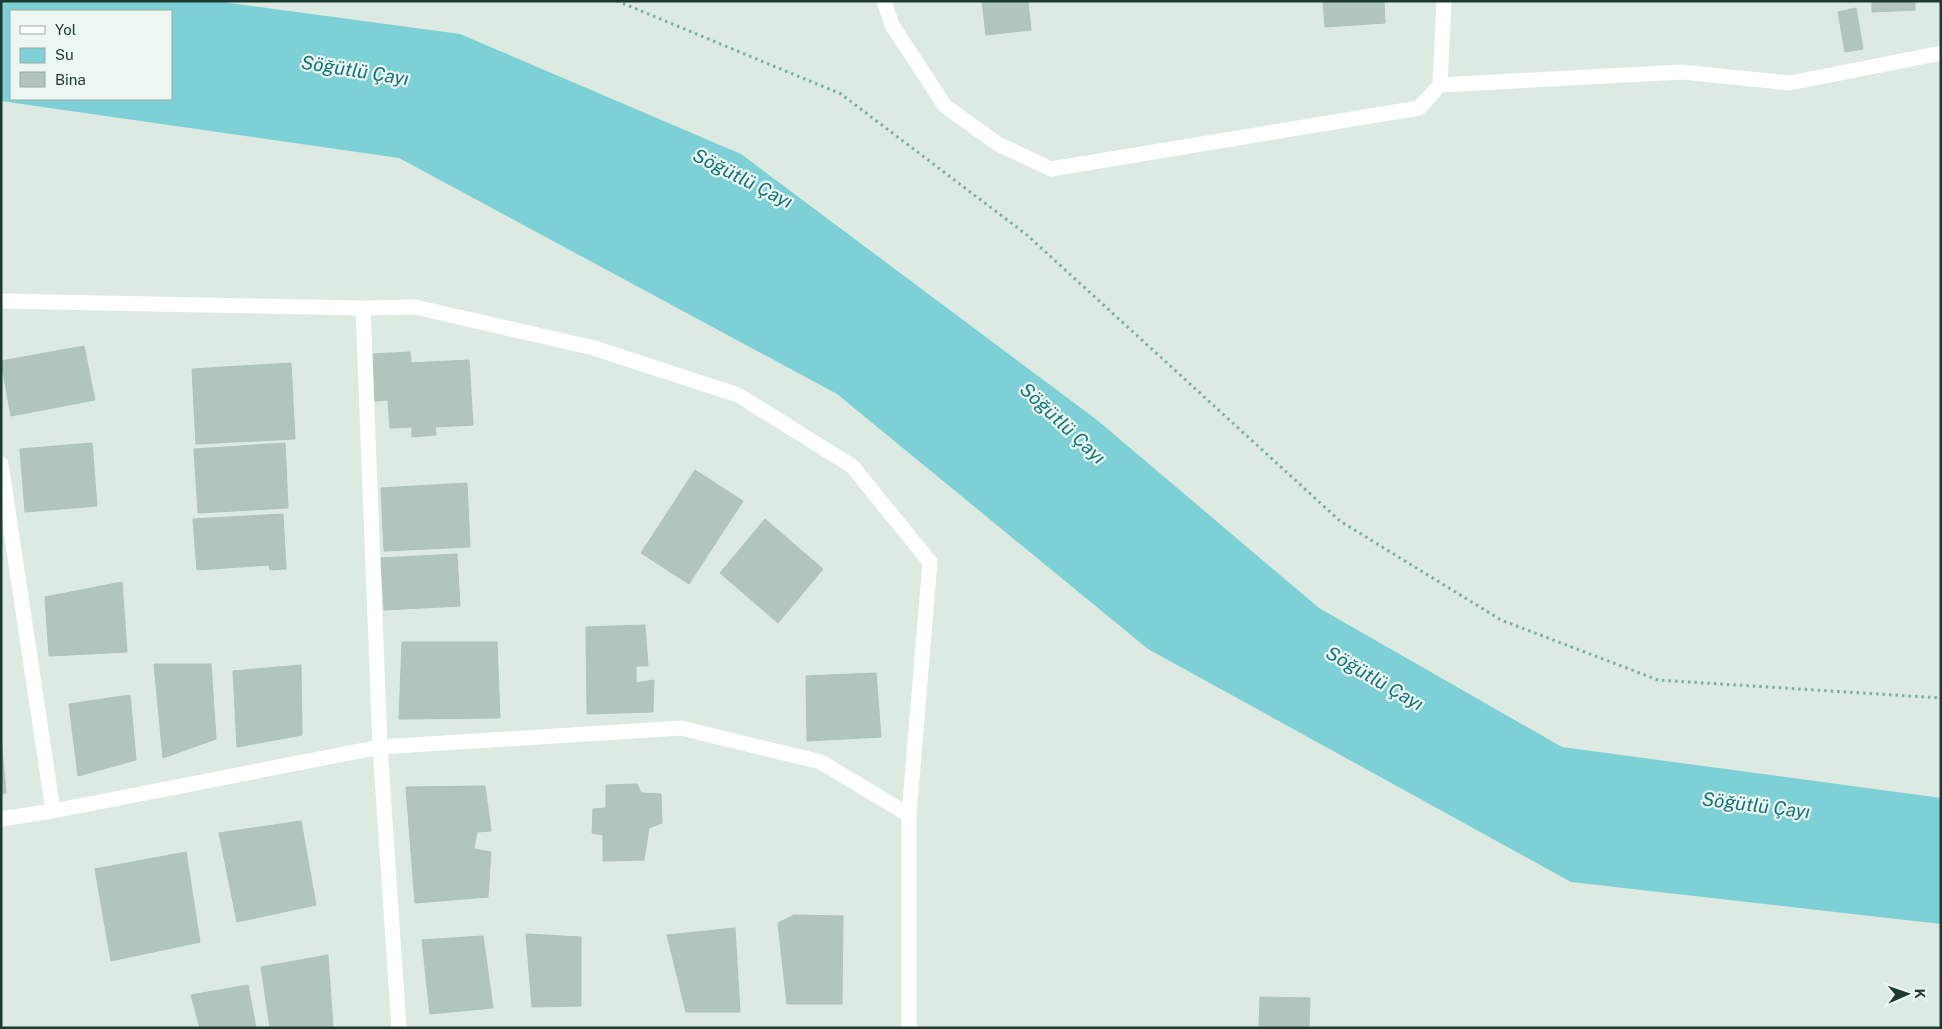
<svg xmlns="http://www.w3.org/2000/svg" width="1942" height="1029" font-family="'Public Sans',sans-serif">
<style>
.water{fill:#7dd0d6;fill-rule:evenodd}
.building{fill:#b1c5bb;stroke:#aec4b9}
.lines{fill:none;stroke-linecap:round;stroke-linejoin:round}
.path{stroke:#79b19b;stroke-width:3;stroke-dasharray:2.5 4;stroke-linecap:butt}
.street{stroke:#fff;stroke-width:15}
.labels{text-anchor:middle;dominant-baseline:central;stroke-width:4.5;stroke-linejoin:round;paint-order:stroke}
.water-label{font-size:19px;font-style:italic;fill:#12727b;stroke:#ecf7f1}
</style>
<rect width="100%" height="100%" fill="#dceae2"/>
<path class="water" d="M1,1H215L460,34L741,154L1097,420L1319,608L1562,747L1941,798V924L1571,882L1148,649L837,394L399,158L1,101ZM11,11H171V99H11Z"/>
<path class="building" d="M982,1H1028L1031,30L986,35Z
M1323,1H1384L1385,23L1325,27Z
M1872,1H1915V10L1872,12Z
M1856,8L1863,49L1845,52L1838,12Z
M84,346L95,400L11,416L1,361Z
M410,352L411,363L469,360L473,425L435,427L436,435L412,437V427L390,428L388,400L375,401L373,354Z
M291,363L295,439L196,444L192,369Z
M92,443L97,506L25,512L20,449Z
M285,443L288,508L198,513L194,449Z
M695,470L743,501L689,584L641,553Z
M467,483L470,547L384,551L381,488Z
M283,514L286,569L270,570L269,565L197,570L193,519Z
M765,519L823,569L778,623L720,573Z
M457,554L460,606L384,610L381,558Z
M122,582L127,652L49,656L45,597Z
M645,625L648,666H636V683L654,680L653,712L587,714L586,627Z
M402,642H497L500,718L399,719Z
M154,664H211L216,739L163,758Z
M301,665L302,735L237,747L233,671Z
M876,673L881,737L807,741L806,676Z
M130,695L136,760L78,776L69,704Z
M1,737L6,793L1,794Z
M637,784L641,793L661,794L662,823L649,828L644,860L603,861V835L592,833L593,809L606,808V785Z
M485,786L491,831L477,832L474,849L491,852L488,897L415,903L406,787Z
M301,821L316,905L237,922L219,833Z
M186,852L200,942L111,961L95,869Z
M794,915L843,916L842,1004H787L778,923Z
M735,928L740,1012H686L667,935Z
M526,934L581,937V1006L532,1007Z
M483,936L493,1008L430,1014L422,940Z
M328,955L333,1028H270L261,967Z
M248,985L256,1028H200L191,995Z
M1260,997L1310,998L1309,1028H1259Z"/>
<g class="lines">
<path class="path" d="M617,1L841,94L1027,235L1340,521L1501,620L1658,680L1941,698"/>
<path class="street" d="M884,1L892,25L945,106L998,144L1051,169L1419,108L1440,85L1444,1
M1440,85L1682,72L1790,83L1941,53
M1,301L363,308L415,307L594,348L738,395L852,466L930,562L909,815V1028
M363,308L380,747L399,1028
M1,464L53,811
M1,819L53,811L380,747L681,728L821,762L909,815"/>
</g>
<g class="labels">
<g class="water-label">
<text transform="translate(355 70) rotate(9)">Söğütlü Çayı</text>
<text transform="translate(743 178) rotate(27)">Söğütlü Çayı</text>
<text transform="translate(1063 423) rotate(43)">Söğütlü Çayı</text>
<text transform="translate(1375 678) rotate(30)">Söğütlü Çayı</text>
<text transform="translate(1756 805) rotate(7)">Söğütlü Çayı</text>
</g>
</g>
<rect width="1942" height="1029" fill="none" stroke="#1d3a30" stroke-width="5"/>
<rect x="10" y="10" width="162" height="90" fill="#ecf7f1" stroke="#99aba4"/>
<rect x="20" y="26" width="25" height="8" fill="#ffffff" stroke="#99aba4"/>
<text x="55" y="35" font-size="15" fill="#1d3a30">Yol</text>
<rect x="20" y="48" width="25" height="15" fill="#7dd0d6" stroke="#99aba4"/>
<text x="55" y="60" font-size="15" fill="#1d3a30">Su</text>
<rect x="20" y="72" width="25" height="15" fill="#b1c5bb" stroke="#99aba4"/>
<text x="55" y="85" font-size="15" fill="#1d3a30">Bina</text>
<g transform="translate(1907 994) rotate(88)" stroke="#ecf7f1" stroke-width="4" paint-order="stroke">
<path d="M0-4L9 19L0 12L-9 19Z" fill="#1d3a30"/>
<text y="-8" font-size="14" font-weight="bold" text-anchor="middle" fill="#1d3a30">K</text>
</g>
</svg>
